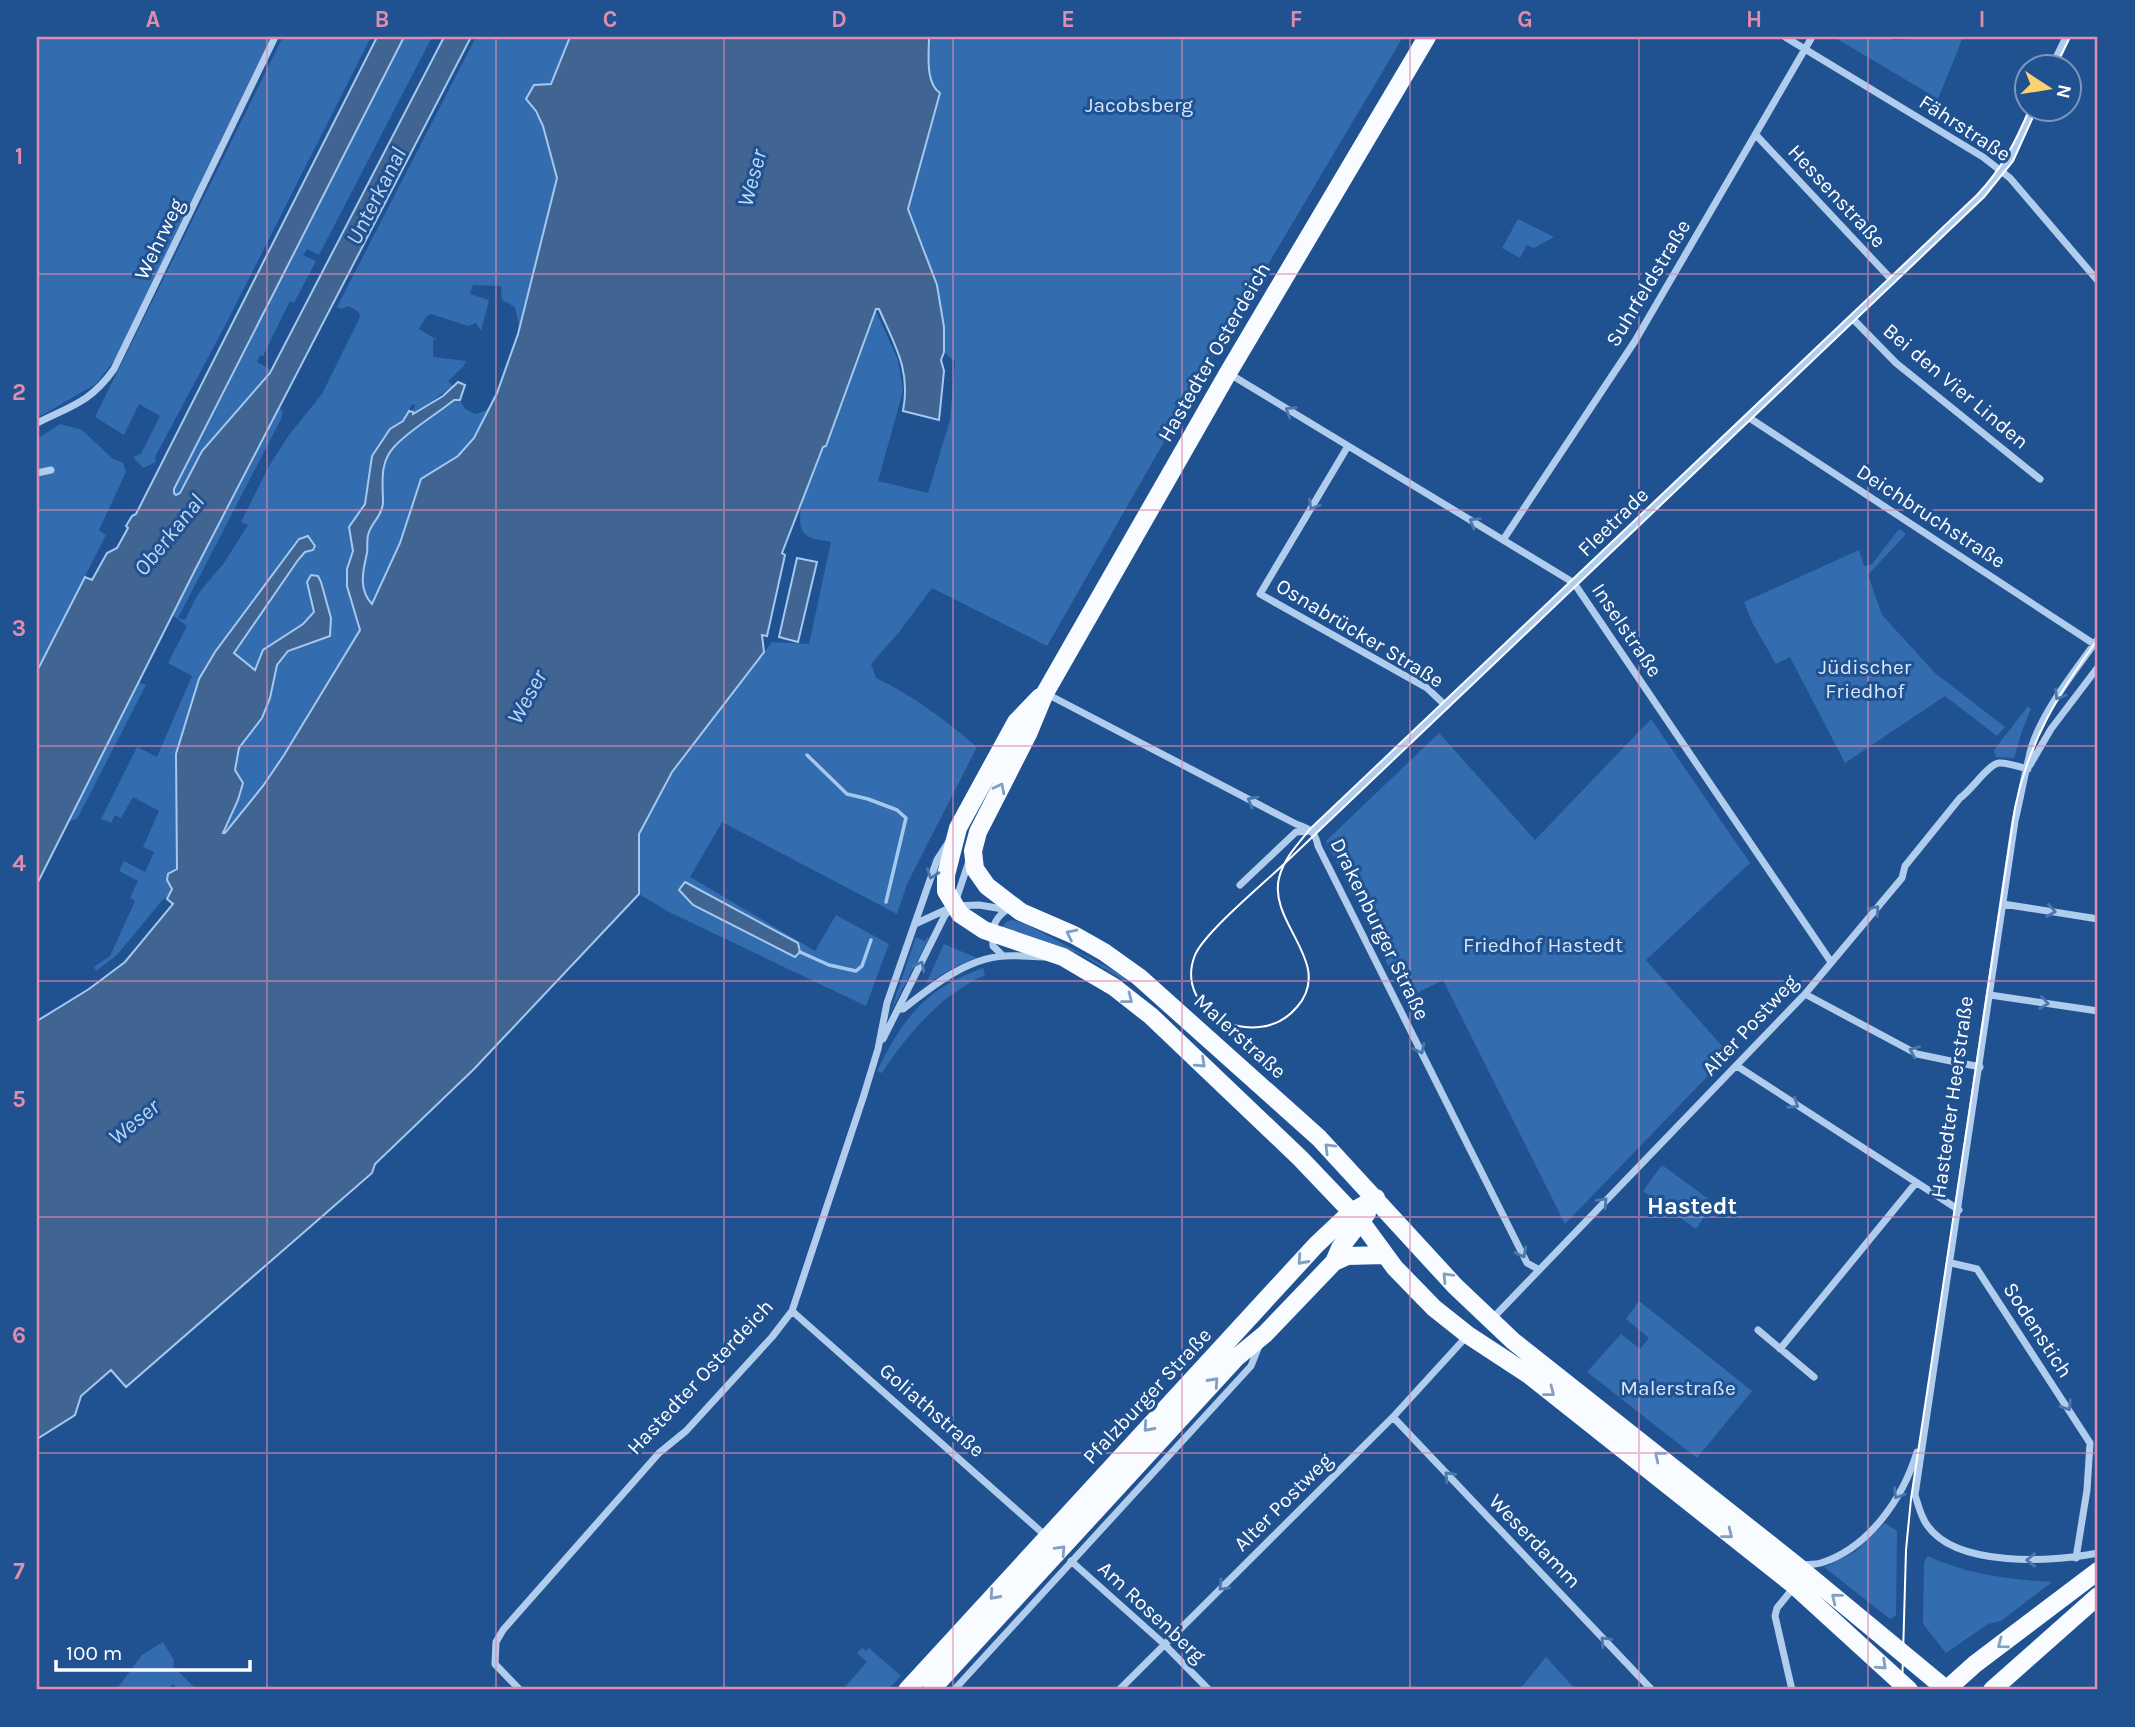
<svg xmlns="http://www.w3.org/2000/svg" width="2135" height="1727" font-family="Karla,sans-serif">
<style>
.green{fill:#336caf}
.water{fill:#416593;stroke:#a5c8ef;stroke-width:2}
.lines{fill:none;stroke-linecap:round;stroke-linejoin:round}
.stream{stroke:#a5c8ef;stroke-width:3.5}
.street{stroke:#b1cded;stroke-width:7}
.primary{stroke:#f8fbff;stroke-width:18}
.tram{stroke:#fff;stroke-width:2}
.oneway{stroke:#4c77ad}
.oneway2{stroke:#819ec3}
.grid{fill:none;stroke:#e08cad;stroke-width:2;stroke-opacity:0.55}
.labels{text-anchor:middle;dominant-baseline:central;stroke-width:6;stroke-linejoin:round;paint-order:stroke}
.park-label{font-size:21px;fill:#d7e7fa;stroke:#205292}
.street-label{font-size:21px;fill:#fff;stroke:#205292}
.water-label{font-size:23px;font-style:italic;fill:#bdd7f4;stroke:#205292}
.quarter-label{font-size:24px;font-weight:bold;fill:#fff;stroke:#205292}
.neatline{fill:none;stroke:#e08cad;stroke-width:2.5}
.grid-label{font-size:23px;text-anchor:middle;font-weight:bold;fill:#e08cad}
</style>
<rect width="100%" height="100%" fill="#205292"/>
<path class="green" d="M37,37H271L117,357L96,384L37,418Z
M283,37H371L227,322L155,457L156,462L143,468L133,457L141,454L160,416L139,404L124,435L95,417Z
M404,37H432L319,255L307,249L303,255L316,261L294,303L290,301L263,356L260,355L257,362L271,370L202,451L177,495L174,493V489Z
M476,37H570L551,84L527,99L543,126L557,178L519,326L515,307L502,300L501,286L473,285L470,294L489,300L481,331L476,323L468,326L431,314L426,317L419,329L437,340H433V357L466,361L463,367L448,381L453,386L412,415L415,405L412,404L403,421L390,429L372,456L365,504L349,527L353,551L347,569V586L360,629L355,639L284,755L263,786L225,833H222L238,800L243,783L235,770L199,680L176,754L177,869C172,880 172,889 167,899L164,898L117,955L96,971L94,967L110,956L135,901L130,898L138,881L119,871L124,861L145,872L154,852L143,847L159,811L133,797L121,818L115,815L111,823L101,819L137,747L157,757L192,676L168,663L187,626L172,615L279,408L283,411L281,419L178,618L185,620L198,594L224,563L248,525L241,522L269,466L289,435L322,394L360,317L359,312L349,306L341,309L337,307Z
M929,37H1403L1203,374L1047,646L932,588L900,631L871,664L876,678C914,696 945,720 977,747L907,884L897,914L722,822L690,877L815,951L836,915L889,944L866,1006L669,912L639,894V834L672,772L772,642L809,644L831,542C823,540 812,540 805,534C789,519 816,465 823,447L826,446L875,309L898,360L903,391L878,481L928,493L950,420L955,362L944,352V327L926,252L908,209L937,105L929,71Z
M1834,37H1888L1893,40L1963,37L1938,99Z
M1518,219L1554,237L1534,248L1527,245L1520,258L1502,248Z
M454,400H460L465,409L475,414L485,411L492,404C473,443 461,460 421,479L400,543L377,597L372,604C359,588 363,572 367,553C368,546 366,539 369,532C373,521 383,515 383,503C383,484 379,463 394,447C409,431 437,414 454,400Z
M60,424L82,430L112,458L123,463L126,472L99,530L106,535L37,671V439Z
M1899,529L1906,534L1868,575L1882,615L1935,673L2005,727L1997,736L1945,696L1845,763L1790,657L1776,664L1753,624L1744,602L1859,550L1864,566L1872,564Z
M138,682L146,685L77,819L68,821Z
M2028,706L2031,709L2022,731L2014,758L1996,757L1994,750Z
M1651,719L1750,863L1646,960L1729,1054L1565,1224L1443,980L1405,999L1326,841L1439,733L1535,840Z
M1011,920L1024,923L1128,978L1124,981L1082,955L1001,928L1006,922Z
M916,937L925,941L927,937L929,938L890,1013Z
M944,944L977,958L959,965L926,984Z
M983,968L985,975C943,993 906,1035 882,1073L877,1071C903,1018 926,988 983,968Z
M1662,1165L1714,1203L1696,1229L1643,1191Z
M1639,1301L1752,1391L1697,1458L1587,1372L1621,1334L1640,1349L1649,1338L1626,1319Z
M1885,1523L1897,1531L1896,1615L1890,1619L1824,1567L1855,1552Z
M1928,1556C1968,1575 2008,1579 2052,1582L2001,1621L1988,1624L1946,1653L1923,1624L1924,1562Z
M163,1642L174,1660L173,1666L197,1690H179L173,1684L167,1690H116L142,1655Z
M862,1648L866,1651L869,1648L901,1676L887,1690H842L867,1662L857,1653Z
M1546,1657L1576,1690H1519Z"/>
<path class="water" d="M377,37H404L174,489V493L176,495L180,493L202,451L270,373L444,37H471L195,570L37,884V671L85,577L92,580L107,553L117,548L128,528L126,526L132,516L136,514Z
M570,37H929C929,54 925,83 940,93L908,209L937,285L944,327V352L941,360L944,371L939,420L903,411C911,370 895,346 879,309H876L826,446L823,447L782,553L785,555L767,636L762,635L764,652L672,772L639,834V894L474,1069L375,1164L372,1173L126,1387L111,1370L81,1396L75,1415L37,1439V1021L89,989L125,962L173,904L167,899L172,889L167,880L168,874L177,869L176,754L199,679L215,652L299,539L308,536L315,546L313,550L305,552L298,560L234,653L255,670L263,650L303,624L314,612L307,582L311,575L318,576L321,582L331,618L330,636L288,651L277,665L270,698L262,718L239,748L235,770L243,783L238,800L223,833H225L263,786L284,755L360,630L347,586V569L353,551L349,527L365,504L372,456L390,429L403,421L409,411L413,412V414L443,396L458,382L465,385L460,400H454C437,414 408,431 394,447C379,463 383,484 383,503C382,516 373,521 369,532C366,539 368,546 367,553C363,571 358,589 372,604L400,543L421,479L458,456L474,438L497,393L518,334L557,178L543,126L536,111L526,99L534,85L551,84Z
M797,558L817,562L798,642L779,637Z
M685,882L798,943L800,952L795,957L693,905L679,890Z"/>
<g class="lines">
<path class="stream" d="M807,755L847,794L868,799L897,810L906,818L886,902
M800,952L829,965L856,971L862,966L871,940"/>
<path class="street" d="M1785,37L1983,157L2010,178L2098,281
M2052,66L2066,37
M1756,135L1892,280
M1852,318L1896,363L2040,479
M1228,373L1574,583L1831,962
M1748,417L2094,644
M37,423C71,406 91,402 114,369L275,37
M1348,446L1260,594L1427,688L1446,706
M37,473L51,470
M1503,540L1635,341L1812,37
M2098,639C2076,669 2036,719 2029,757C2024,778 2020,800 2015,821L1915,1495C1918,1504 1921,1517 1927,1525C1956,1568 2054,1562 2098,1553
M1045,693L1296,824C1310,829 1315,831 1318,846L1527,1263L1538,1269
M2030,765L2051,729L2098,667
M1240,885L1296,832L1313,831L1982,195L2011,157L2034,108
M2003,904L2098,919
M915,924L954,906L979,905L1015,911
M1003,956L993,946C992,931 992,921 1005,911
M1805,994L1917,1054L1980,1067
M1990,995L2098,1011
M898,1009H903C932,986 967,958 1005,956C1018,955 1031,957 1044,957
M883,1039L945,915L954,906L970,858
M1737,1066L1959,1210
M1951,1263L1977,1269L2090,1443L2087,1490L2076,1558
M792,1311L1047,1537
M1491,1320L1805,994L1902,878L1905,866L1960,798C1971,791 1988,764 1999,763C2007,762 2019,767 2028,769
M1758,1330L1814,1377
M1780,1349L1915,1184
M1393,1417L1652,1690
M1071,1561L1164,1644L1209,1690
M1800,1565C1806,1564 1815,1565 1821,1563C1869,1548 1903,1498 1917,1452
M520,1690L495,1664L496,1642L503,1630L659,1453L686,1431L772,1337L792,1311L863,1098L878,1049L887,1003L937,860L948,843
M954,1690L1251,1366L1259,1346
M1119,1690L1393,1417L1467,1336
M1792,1690L1775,1616L1777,1608L1794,1587"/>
<path class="primary" d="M1427,37L1228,373L1045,693L1028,734L978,832L973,851L975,869L987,886L1021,912L1074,935L1104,952L1139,977L1319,1138L1455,1286L1513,1341L1796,1565L1947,1690
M1040,697L1016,722L958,828L946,875V891L960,914L984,930L1063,957L1114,987L1151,1016L1300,1158L1362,1223L1395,1268L1434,1308L1468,1335L1529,1375L1795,1586L1909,1690
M1334,1262L1347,1256L1385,1255
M907,1690L1316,1245L1351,1212L1376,1198
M931,1690L1237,1357L1265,1334L1334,1262L1340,1248L1367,1213
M1946,1690L1975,1664L2098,1571
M1992,1690L2098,1596"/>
<path class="tram" d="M2056,66L2070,37
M2030,108C2016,141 2002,169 1977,195L1310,829C1298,844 1284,858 1279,878C1268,924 1335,963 1297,1007C1258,1054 1172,1013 1195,955C1205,932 1263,884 1284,864L1984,197L2013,161L2037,108
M1902,1690L1906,1550L1911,1499L2015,808C2028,743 2059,692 2098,639"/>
</g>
<defs><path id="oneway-chevron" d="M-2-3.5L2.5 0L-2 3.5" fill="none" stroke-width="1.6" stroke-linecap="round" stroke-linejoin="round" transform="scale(1.75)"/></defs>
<g class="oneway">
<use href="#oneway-chevron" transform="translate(1290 411) rotate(-148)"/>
<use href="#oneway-chevron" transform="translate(1313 505) rotate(121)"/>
<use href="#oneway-chevron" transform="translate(1474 522) rotate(-149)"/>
<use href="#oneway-chevron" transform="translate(2059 695) rotate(122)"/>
<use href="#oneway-chevron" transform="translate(1252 801) rotate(-152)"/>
<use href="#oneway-chevron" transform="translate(932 874) rotate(110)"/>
<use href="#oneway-chevron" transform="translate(1875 910) rotate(-50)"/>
<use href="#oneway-chevron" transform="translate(2051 911) rotate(9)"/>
<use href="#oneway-chevron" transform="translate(920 966) rotate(-63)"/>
<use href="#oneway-chevron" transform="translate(2044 1003) rotate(8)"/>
<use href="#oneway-chevron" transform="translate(1420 1049) rotate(64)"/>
<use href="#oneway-chevron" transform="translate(1914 1051) rotate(-157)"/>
<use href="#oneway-chevron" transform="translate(1794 1104) rotate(33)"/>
<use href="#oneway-chevron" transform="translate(1603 1202) rotate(-46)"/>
<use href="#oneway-chevron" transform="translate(1522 1253) rotate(62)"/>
<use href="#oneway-chevron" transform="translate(2067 1406) rotate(57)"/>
<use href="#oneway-chevron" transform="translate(1449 1476) rotate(-134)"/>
<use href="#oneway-chevron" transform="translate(1898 1494) rotate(122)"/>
<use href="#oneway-chevron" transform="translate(2031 1560) rotate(179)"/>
<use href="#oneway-chevron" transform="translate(1223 1586) rotate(135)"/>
<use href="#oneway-chevron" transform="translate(1605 1641) rotate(-133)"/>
</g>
<g class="oneway2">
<use href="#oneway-chevron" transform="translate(1000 788) rotate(-63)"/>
<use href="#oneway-chevron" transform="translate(1071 934) rotate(-154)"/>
<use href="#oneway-chevron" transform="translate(1128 999) rotate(38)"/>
<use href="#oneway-chevron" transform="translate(1201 1063) rotate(43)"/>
<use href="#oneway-chevron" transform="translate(1329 1148) rotate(-135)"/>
<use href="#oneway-chevron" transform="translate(1302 1260) rotate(132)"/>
<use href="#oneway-chevron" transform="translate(1447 1277) rotate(-133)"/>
<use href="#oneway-chevron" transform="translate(1214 1382) rotate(-48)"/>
<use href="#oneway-chevron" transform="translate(1550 1392) rotate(38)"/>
<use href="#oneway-chevron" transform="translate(1148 1427) rotate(132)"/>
<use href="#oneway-chevron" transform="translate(1659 1456) rotate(-141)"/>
<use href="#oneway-chevron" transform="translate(1728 1534) rotate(39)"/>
<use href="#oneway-chevron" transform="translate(1061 1550) rotate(-47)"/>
<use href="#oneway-chevron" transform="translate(994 1595) rotate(132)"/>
<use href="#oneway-chevron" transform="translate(1836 1598) rotate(-141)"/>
<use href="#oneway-chevron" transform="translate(2002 1644) rotate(143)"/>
<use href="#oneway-chevron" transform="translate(1882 1665) rotate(43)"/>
</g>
<path class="grid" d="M267,37V1690M496,37V1690M724,37V1690M953,37V1690M1182,37V1690M1410,37V1690M1639,37V1690M1868,37V1690M37,274H2098M37,510H2098M37,746H2098M37,981H2098M37,1217H2098M37,1453H2098"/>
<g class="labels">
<g class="park-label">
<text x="1139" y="105">Jacobsberg</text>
<text x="1865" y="667">Jüdischer<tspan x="1865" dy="24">Friedhof</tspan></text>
<text x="1543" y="945">Friedhof Hastedt</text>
<text x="1678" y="1388">Malerstraße</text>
</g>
<g class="street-label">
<text transform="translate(1965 128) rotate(33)">Fährstraße</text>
<text transform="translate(1837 196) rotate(47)">Hessenstraße</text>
<text transform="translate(159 239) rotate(-64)">Wehrweg</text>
<text transform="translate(1648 283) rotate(-59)">Suhrfeldstraße</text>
<text transform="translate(1214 352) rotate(-60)">Hastedter Osterdeich</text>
<text transform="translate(1956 386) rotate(40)">Bei den Vier Linden</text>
<text transform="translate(1931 516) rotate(33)">Deichbruchstraße</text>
<text transform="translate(1613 522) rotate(-44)">Fleetrade</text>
<text transform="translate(1627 630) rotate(56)">Inselstraße</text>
<text transform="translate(1360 633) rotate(31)">Osnabrücker Straße</text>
<text transform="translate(1380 929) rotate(64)">Drakenburger Straße</text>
<text transform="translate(1750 1025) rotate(-47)">Alter Postweg</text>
<text transform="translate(1240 1036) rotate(42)">Malerstraße</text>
<text transform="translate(1952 1097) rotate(-82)">Hastedter Heerstraße</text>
<text transform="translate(2038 1330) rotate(57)">Sodenstich</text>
<text transform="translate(700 1377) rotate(-47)">Hastedter Osterdeich</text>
<text transform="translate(1147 1396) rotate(-47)">Pfalzburger Straße</text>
<text transform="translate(932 1410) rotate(41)">Goliathstraße</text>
<text transform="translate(1283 1502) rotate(-45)">Alter Postweg</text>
<text transform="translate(1535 1541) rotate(46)">Weserdamm</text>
<text transform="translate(1152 1612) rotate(43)">Am Rosenberg</text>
</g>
<g class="water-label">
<text transform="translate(752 178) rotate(-75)">Weser</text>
<text transform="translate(376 196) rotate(-63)">Unterkanal</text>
<text transform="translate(169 535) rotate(-51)">Oberkanal</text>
<text transform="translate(527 697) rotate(-61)">Weser</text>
<text transform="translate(134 1122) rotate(-39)">Weser</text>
</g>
<g class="quarter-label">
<text x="1692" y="1206">Hastedt</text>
</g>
</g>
<rect width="2135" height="1727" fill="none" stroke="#205292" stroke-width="77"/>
<g transform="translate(2048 88) rotate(102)"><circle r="33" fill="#205292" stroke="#7997be" stroke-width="2"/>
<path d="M0-5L12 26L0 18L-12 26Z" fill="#fbd272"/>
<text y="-10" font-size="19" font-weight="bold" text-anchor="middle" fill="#ffffff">N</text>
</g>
<path d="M56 1660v10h194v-10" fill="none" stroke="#ffffff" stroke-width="3.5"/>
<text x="66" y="1660" font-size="21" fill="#ffffff" stroke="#205292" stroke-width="5" paint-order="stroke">100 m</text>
<rect x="38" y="38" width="2058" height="1650" class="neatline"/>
<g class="grid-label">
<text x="153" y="27">A</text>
<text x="382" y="27">B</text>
<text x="610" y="27">C</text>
<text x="839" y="27">D</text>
<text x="1068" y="27">E</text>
<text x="1296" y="27">F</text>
<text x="1525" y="27">G</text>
<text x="1754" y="27">H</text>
<text x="1982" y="27">I</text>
<text x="19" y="164">1</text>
<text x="19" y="400">2</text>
<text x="19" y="636">3</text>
<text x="19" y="871">4</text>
<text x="19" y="1107">5</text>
<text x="19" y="1343">6</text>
<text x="19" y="1579">7</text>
</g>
</svg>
